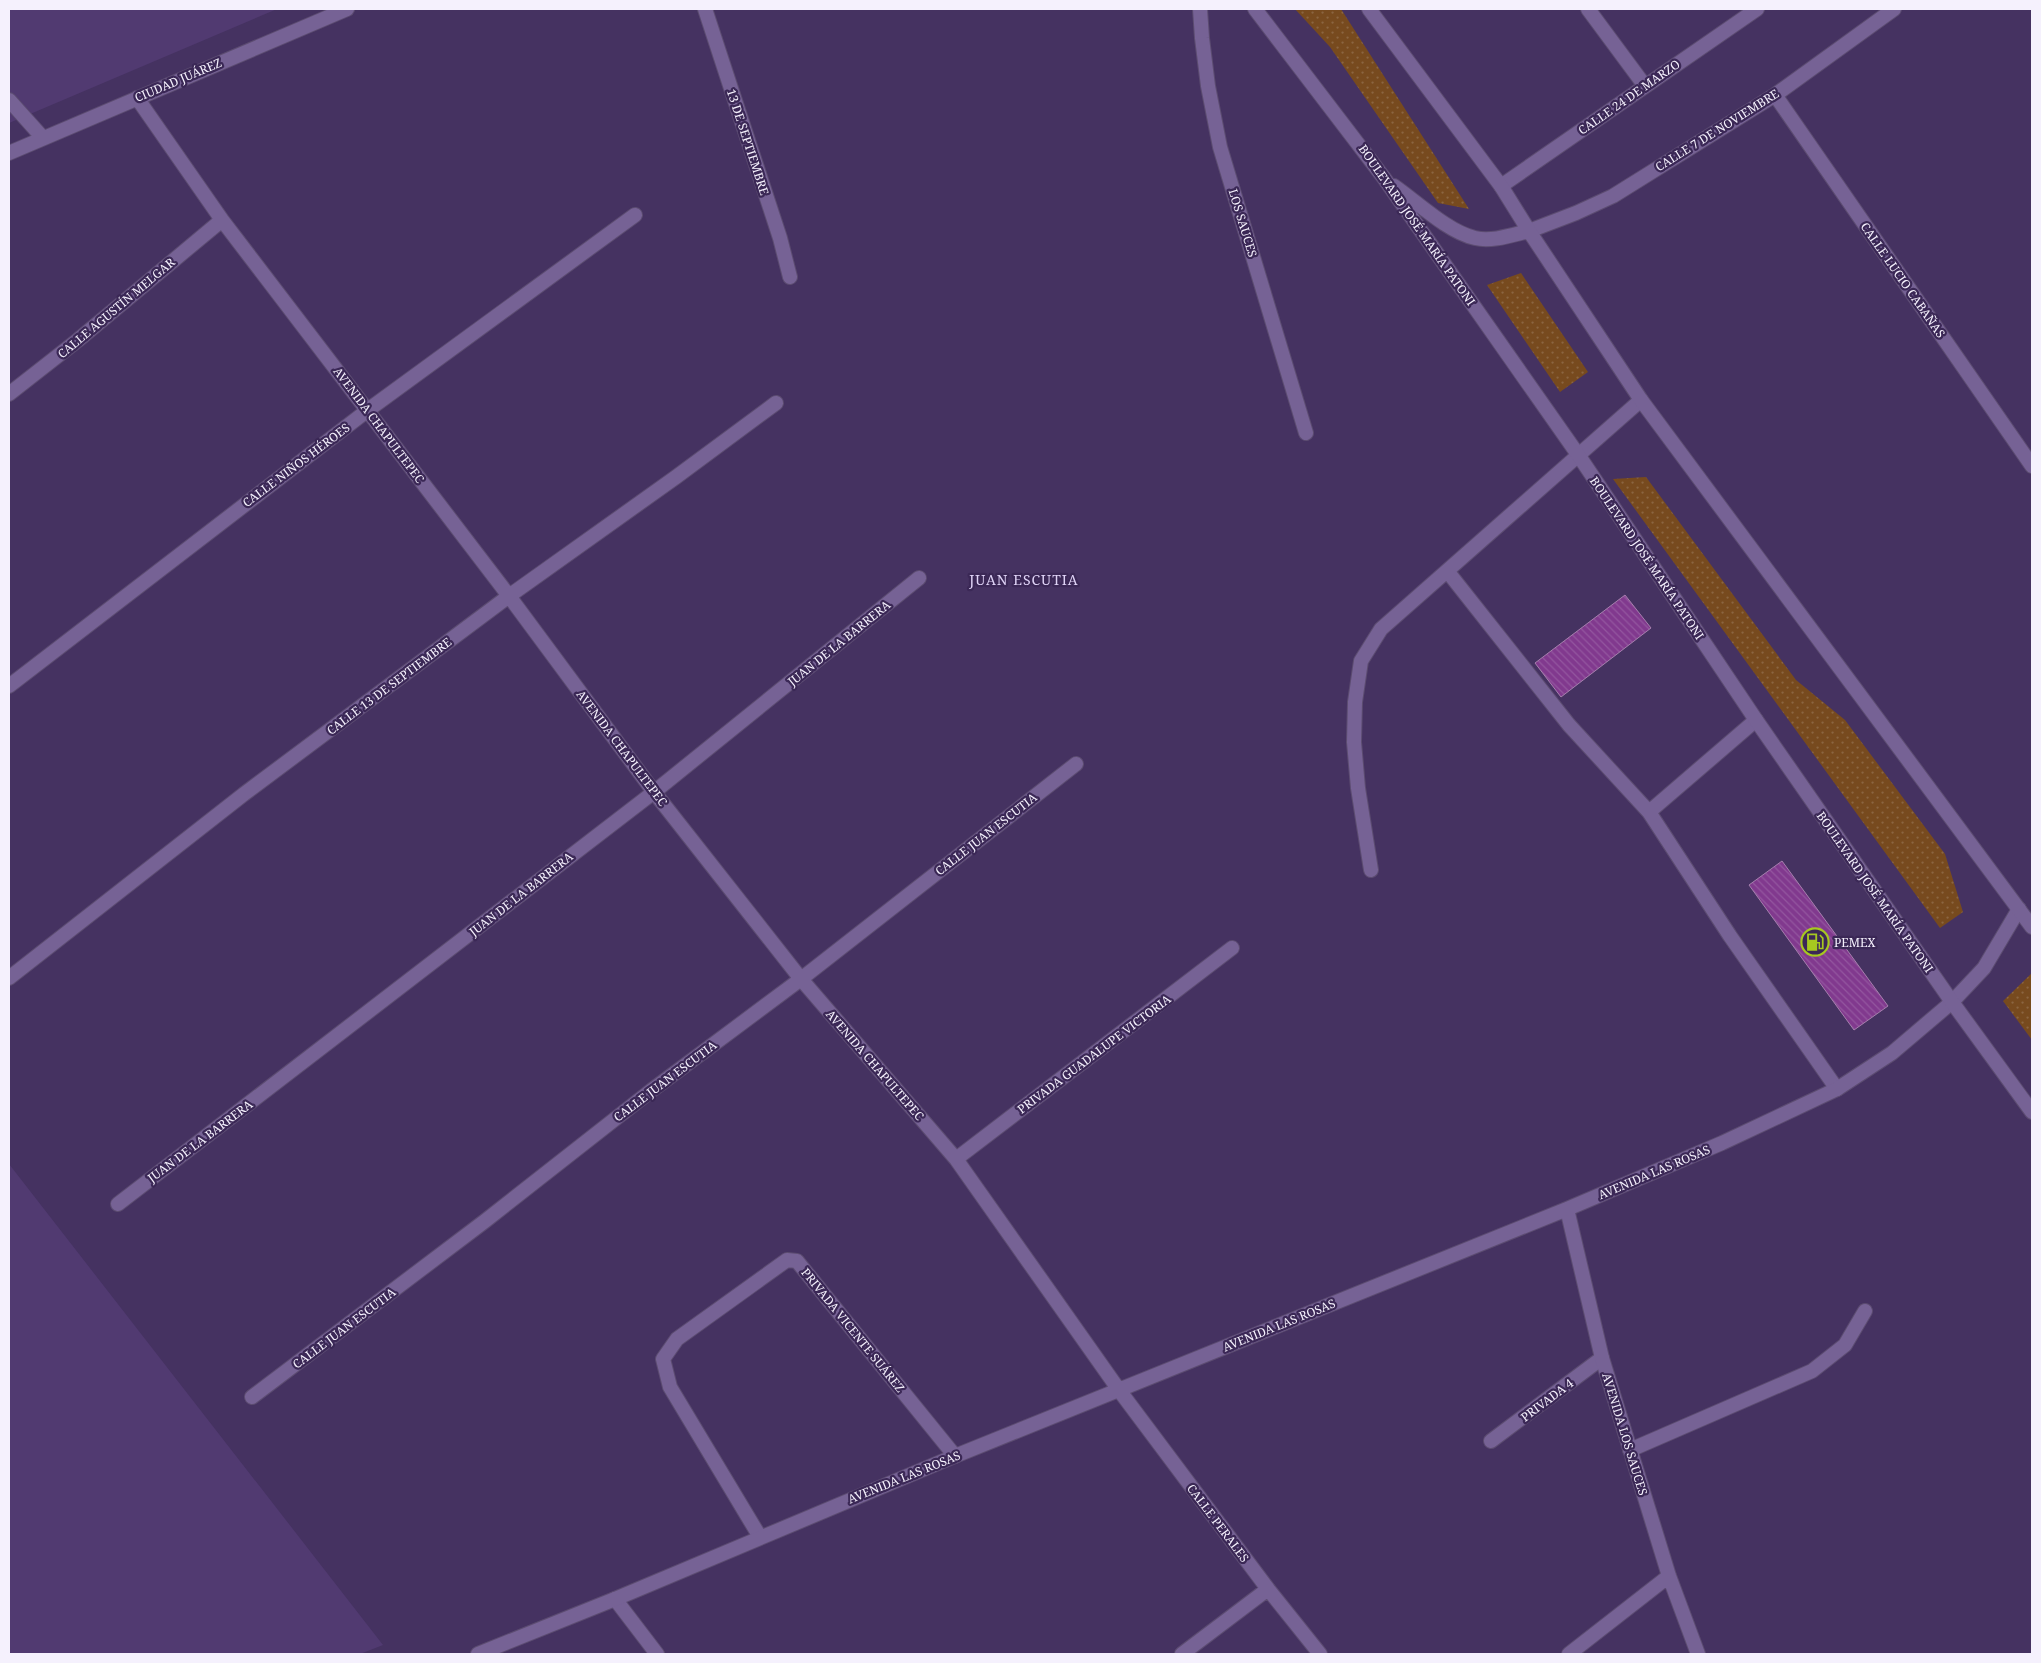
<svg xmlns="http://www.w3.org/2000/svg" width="2041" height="1663" font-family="'Noto Serif',serif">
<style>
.built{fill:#513a71}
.grass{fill:url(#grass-dots)}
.building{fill:url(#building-back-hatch);stroke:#a67fad}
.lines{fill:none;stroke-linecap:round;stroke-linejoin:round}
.service-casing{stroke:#5c4c71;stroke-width:16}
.minor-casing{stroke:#5c4c71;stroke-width:16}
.secondary-casing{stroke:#5c4c71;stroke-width:16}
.service{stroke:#766295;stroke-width:14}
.minor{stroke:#766295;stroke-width:14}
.secondary{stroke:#766295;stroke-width:14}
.labels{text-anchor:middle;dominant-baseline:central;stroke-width:4.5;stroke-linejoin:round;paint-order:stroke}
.street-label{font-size:12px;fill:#f5f1fd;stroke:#3b2856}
.poi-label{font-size:12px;fill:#f5f1fd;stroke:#3b2856;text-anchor:start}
.neighbourhood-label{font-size:14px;letter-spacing:1px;fill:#dfd3f6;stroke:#3b2856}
</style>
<defs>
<pattern id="grass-dots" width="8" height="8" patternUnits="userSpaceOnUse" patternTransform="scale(1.25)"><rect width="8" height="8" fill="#774a1e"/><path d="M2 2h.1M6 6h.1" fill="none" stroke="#8b6540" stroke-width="1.8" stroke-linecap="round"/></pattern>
<pattern id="building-back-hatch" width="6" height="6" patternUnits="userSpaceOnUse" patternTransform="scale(1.25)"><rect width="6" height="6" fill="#81398e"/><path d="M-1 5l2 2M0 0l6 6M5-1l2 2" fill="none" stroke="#93569f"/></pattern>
</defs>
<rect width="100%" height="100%" fill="#453261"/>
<path class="built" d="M9,9H277L9,123Z
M9,1164L383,1645L360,1654H9Z"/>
<path class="grass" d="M1295,9H1341L1469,209L1438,203L1330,47Z
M1521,273L1588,372L1560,392L1487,285Z
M1646,477L1796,680L1845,720L1945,854L1963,912L1940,928L1613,479Z
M2032,973V1040L2003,1001Z"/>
<path class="building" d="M1625,595L1651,628L1561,697L1535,663Z
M1782,861L1888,1006L1854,1030L1749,885Z"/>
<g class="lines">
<g class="service-casing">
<path id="service" d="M1200,9L1202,38L1208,86L1220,147L1306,433
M1448,572L1569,725L1649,812
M1756,720L1649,812L1730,936L1837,1089
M1371,870L1358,788L1354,742L1355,702L1361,661L1381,629L1641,400
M1491,1441L1602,1358
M1630,1450L1812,1371L1845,1345L1865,1311
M760,1537L670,1387L663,1359L677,1339L787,1260L797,1261L805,1271L955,1456
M615,1599L657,1654"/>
</g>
<g class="minor-casing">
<path id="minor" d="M705,9L780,238L790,277
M1588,9L1645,86
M1775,95L2032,466
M137,98L222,220L509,596L654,792L801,979L956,1159L1119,1390L1268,1589L1320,1654
M9,100L43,138
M9,153L347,9
M1501,186L1757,9
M1529,231L1576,213L1613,196L1775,95L1894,9
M9,394L78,340L222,220
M9,686L368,410L635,215
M9,978L244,794L509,596L676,477L776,403
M956,1159L1232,948
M118,1204L654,792L919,578
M1567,1209L1602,1358L1669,1576L1698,1654
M252,1397L485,1221L652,1090L801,979L1076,764
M478,1654L615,1599L955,1456L1567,1209L1722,1143L1837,1089L1892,1053L1952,1002L1984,968L2019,909
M1182,1654L1268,1589
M1569,1654L1669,1576"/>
</g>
<g class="secondary-casing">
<path id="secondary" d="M1255,9L1384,178L1579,456L1756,720L1952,1002L2032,1112
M1369,9L1501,186L1529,231L1641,400L2032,927
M1394,186C1417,202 1448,232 1475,238C1492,242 1512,235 1529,231"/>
</g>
<use href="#service" class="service"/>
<use href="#minor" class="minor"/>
<use href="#secondary" class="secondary"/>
</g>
<defs>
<g id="fuel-ring" transform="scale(1.4375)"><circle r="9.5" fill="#3b2856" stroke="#a6c820" stroke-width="1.5"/><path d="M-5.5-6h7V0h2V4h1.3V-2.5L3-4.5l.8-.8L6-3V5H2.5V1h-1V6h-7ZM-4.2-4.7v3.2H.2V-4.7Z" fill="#a6c820"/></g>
</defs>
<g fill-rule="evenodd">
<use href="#fuel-ring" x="1815" y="942"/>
</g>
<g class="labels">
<g class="street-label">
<text transform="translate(178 80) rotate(-23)">CIUDAD JUÁREZ</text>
<text transform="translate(1629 97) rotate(-35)">CALLE 24 DE MARZO</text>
<text transform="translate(1717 130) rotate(-32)">CALLE 7 DE NOVIEMBRE</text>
<text transform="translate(748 142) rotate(72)">13 DE SEPTIEMBRE</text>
<text transform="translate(1243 223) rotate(73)">LOS SAUCES</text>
<text transform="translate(1417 225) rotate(55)">BOULEVARD JOSÉ MARÍA PATONI</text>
<text transform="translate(1903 280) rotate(55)">CALLE LUCIO CABAÑAS</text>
<text transform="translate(116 308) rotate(-40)">CALLE AGUSTÍN MELGAR</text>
<text transform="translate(379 425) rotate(53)">AVENIDA CHAPULTEPEC</text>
<text transform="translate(296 465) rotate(-37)">CALLE NIÑOS HÉROES</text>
<text transform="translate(1647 558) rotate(56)">BOULEVARD JOSÉ MARÍA PATONI</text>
<text transform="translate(839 643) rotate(-39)">JUAN DE LA BARRERA</text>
<text transform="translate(389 686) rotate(-37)">CALLE 13 DE SEPTIEMBRE</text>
<text transform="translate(622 748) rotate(53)">AVENIDA CHAPULTEPEC</text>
<text transform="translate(986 834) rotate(-38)">CALLE JUAN ESCUTIA</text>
<text transform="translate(1875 892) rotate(55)">BOULEVARD JOSÉ MARÍA PATONI</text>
<text transform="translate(521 894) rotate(-38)">JUAN DE LA BARRERA</text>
<text transform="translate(1094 1054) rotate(-37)">PRIVADA GUADALUPE VICTORIA</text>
<text transform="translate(875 1065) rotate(49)">AVENIDA CHAPULTEPEC</text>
<text transform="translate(665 1081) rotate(-37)">CALLE JUAN ESCUTIA</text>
<text transform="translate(200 1141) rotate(-37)">JUAN DE LA BARRERA</text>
<text transform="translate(1654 1172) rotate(-23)">AVENIDA LAS ROSAS</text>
<text transform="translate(1279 1325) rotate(-22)">AVENIDA LAS ROSAS</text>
<text transform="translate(344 1328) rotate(-37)">CALLE JUAN ESCUTIA</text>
<text transform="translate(853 1330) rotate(51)">PRIVADA VICENTE SUÁREZ</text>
<text transform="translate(1547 1400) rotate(-37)">PRIVADA 4</text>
<text transform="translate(1625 1434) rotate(73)">AVENIDA LOS SAUCES</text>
<text transform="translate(904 1477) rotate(-22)">AVENIDA LAS ROSAS</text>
<text transform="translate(1218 1523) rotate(53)">CALLE PERALES</text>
</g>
<g class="poi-label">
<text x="1834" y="942">PEMEX</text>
</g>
<g class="neighbourhood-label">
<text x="1024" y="579">JUAN ESCUTIA</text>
</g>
</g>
<rect width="2041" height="1663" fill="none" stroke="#f5f1fd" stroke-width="20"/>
</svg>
